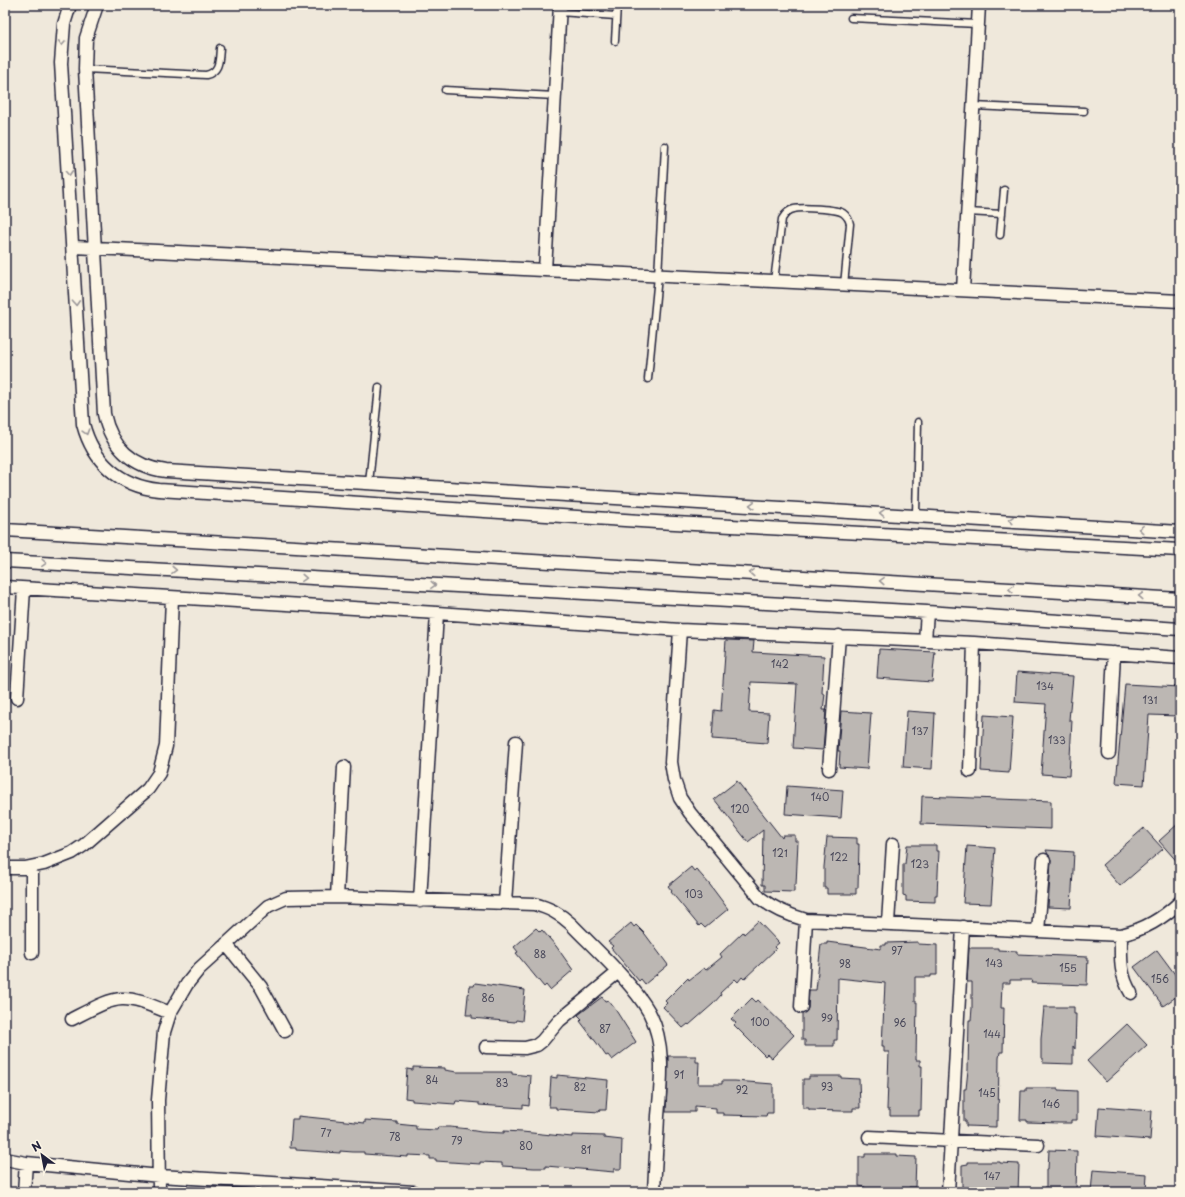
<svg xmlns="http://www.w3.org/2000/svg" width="1185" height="1197" font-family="'Playpen Sans',sans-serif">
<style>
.building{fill:#bcb7b3;stroke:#22223b}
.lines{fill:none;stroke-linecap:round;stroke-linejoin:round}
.lane-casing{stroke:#22223b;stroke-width:9}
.street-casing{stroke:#22223b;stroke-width:15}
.lane{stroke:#fcf5e5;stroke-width:6}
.street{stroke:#fcf5e5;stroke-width:12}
.oneway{stroke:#9a9698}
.labels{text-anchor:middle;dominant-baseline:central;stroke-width:3;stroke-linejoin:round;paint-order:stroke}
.number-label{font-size:10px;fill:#484759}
</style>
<rect width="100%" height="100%" fill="#efe8db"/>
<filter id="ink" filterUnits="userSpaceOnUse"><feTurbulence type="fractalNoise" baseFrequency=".025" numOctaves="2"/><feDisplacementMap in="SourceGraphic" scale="8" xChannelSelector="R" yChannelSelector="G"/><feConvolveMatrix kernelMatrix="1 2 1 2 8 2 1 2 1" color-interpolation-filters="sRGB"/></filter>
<g filter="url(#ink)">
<path class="building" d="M726,640L754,641L753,652L824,656L822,693L825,694L823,710H826L823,750L793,748L797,684L751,682L749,712L769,713L767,743L712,739L714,710L721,711Z
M879,649L935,652L932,682L877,678Z
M1017,672L1073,676L1069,720H1072L1069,776L1041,774L1046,704L1015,702Z
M1125,684L1180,687L1178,716L1149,715L1144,785L1116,783Z
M841,711L871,713L867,769L839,767L840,751H838Z
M907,711L935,713L932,769L903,767Z
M984,715L1013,717L1009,773L981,771Z
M737,781L782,838L783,835H795V841H798L796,885H794V892L765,891V885H762L763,830L748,842L714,799Z
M787,786L843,790L841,818L785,814Z
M922,796L1051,801V829L921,824Z
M1180,822V865L1159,841Z
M1144,828L1163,849L1120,886L1102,865Z
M827,837L857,838V844H859L858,888H856V894H827V888H824V867Z
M907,845H936V851H939L937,895H935V902L906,901V896L903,895V864H905Z
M967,846L995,848L991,904L963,903Z
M1046,850L1074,852L1071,908L1048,907L1051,861Z
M691,867L694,871L696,869L710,885L728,909L705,928L701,924L699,926L671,892L672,891L668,886Z
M758,921L779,943L774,947L776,949L744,979L742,977L738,982L735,979L720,993L721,995L713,1004L689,1025L688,1024L683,1028L663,1007L667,1003L665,1001L688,978L689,980L704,968L706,970L722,957L720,954L743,932L744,934Z
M631,923L634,927L636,925L645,934L668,965L645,984L641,979L639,981L611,948L613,946L608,942Z
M536,928L540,932L542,930L556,946L573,970L550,990L546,985L544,987L516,953L518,952L514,947Z
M827,942L881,949V945H886V943L918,942V944L937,945V975H931V977H915V1002H917L916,1060H920V1066H922L921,1110H919V1116H890V1110H887L889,1052H884V1046H882L885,983L838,978L837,1040H834V1046H805V1040H802V1014L807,1011L808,1008L809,990H816L821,944H827Z
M969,948H998V950L1017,951V954L1088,957L1087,985L1031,983L1032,980H1010V983H1002L1001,1008H1004L1003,1052H1000L999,1058L998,1121H996V1127L966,1126V1121H964V1089H966L968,1070L969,1020H971L972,1008V982H967Z
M1157,950L1180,981V994L1163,1006L1134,967Z
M475,983L525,990L522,1021L516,1020L515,1022L472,1018V1015H466L469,986H474Z
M602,997L605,1001L608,1000L615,1009L636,1042L612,1060L608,1055L606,1056L599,1046L580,1021L582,1019L578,1015Z
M752,998L756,1002L758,1000L794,1035L772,1058L767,1054L765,1056L734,1025L736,1023L731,1019Z
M1044,1007H1074V1014H1076L1075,1049L1073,1046V1064L1043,1063V1058H1041V1039Z
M1127,1024L1147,1045L1106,1082L1087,1061Z
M668,1056H696V1062H699L698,1084H722V1081H735L773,1084V1113H767L766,1116L723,1115V1113H716V1108L695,1106V1112H666Z
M413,1067L445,1068V1070L457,1072H512V1074L531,1076L529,1106L523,1105V1108L479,1105V1103L456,1101L455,1104L412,1101V1099L405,1098L407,1069L413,1070Z
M557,1075L608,1080L606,1110H600L599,1112L556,1109V1107H549L551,1077L557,1078Z
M809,1076H841V1078L859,1079L860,1108H853V1111H841L809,1110V1108H803V1079H809Z
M1026,1088H1058V1090L1077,1091V1120H1071V1123H1059L1027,1122V1120H1020L1021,1091H1026Z
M1099,1107L1152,1111L1150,1140L1097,1136Z
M298,1116L365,1123V1120L397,1122V1124L416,1126V1129L437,1130L438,1127H450L469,1129V1130L481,1132L504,1133V1131L522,1132L572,1137V1135L604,1136V1138L622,1140L621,1169H614V1172L546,1166V1168H534L502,1166V1163L480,1162V1164L436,1161V1159H430V1156L408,1155V1157L364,1154V1152H353L340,1151V1153L296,1150V1148H290L292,1119H298Z
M1049,1150L1077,1151L1076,1192H1047V1188H1046V1169H1048Z
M865,1154H897V1156L916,1157L915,1187H909V1189H865V1187L859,1186V1157H865Z
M968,1162H1000V1163L1019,1164L1018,1192H962V1165L968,1164Z
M1093,1170L1147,1174L1146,1192H1091Z"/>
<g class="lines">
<g class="lane-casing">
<path id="lane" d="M559,12L616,16
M851,18L978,24
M615,41L617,5
M85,69L206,75C220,72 219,60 220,48
M445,90L555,96
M973,106L1084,111
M968,212L1002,214
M1000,235L1004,190
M774,281L782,219C785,214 788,210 794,209C801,207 837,209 843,213C847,216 849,219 850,224L844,285
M648,379L658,276L665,146
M369,483L379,387
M916,515L918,422"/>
</g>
<g class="street-casing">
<path id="street" d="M70,5L64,24L61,63L83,424C93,462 120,486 159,490L656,522L1180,550
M97,5L86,38L85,69L104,414C111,447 133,467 166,471L1180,532
M74,247L1180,301
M545,270L560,5
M963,290L979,5
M5,530L1180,599
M5,561L927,612L1180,629
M5,587L437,613L680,630L974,643L1180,658
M680,630L671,762L674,780L680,798L690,813L760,898C774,909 788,915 806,920L1121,935C1145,929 1162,919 1180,902
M925,641L927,612
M17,698L24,589
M1109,753L1114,653
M829,769L839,636
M970,771L974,643
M5,868H25L44,864L72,853L84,845L148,789L159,773L166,746L172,598
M337,897L344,767
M420,901L437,613
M505,903L516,742
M888,923L893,844
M1038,931L1044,860
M1121,935C1121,957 1119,974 1131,993
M226,944L261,987L285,1031
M32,953V867
M801,1007L806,920
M72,1019C119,995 120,992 170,1013
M486,1047L525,1048L537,1045L542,1041L559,1021L617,973
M869,1137L1038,1145
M5,1159L26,1163L160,1176L414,1192
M24,1192L26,1163
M159,1192L158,1100L164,1032L170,1013L187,984L199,969L268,906L286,898L337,897L534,904C549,908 559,913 571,924C595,949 632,982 649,1012C666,1044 661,1082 658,1116C657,1142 655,1167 654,1192
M948,1192L963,927"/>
</g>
<use href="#lane" class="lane"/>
<use href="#street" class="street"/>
</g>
<defs><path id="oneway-chevron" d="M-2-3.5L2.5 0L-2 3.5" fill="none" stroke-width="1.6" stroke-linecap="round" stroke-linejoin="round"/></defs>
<g class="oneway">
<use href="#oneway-chevron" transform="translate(62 43) rotate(93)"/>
<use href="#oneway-chevron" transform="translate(69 173) rotate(86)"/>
<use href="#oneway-chevron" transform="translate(76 303) rotate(87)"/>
<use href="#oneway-chevron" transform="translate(86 432) rotate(73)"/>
<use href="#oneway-chevron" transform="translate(752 505) rotate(-177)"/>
<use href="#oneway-chevron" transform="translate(882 513) rotate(-177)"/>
<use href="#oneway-chevron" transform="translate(1011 520) rotate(-177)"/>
<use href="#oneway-chevron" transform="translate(1141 529) rotate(-176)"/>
<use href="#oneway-chevron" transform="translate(44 563) rotate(3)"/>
<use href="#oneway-chevron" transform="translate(174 570) rotate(3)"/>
<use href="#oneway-chevron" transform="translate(752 573) rotate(-177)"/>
<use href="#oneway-chevron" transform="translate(304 578) rotate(3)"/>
<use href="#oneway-chevron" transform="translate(882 581) rotate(-177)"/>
<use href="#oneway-chevron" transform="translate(433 585) rotate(3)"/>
<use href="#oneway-chevron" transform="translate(1011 589) rotate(-177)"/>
<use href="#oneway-chevron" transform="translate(1141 596) rotate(-177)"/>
</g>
</g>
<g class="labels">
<g class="number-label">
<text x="780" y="663">142</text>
<text x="1045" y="685">134</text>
<text x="1150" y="699">131</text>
<text x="920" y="730">137</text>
<text x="1057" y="739">133</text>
<text x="820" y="796">140</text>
<text x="740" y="808">120</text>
<text x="780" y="852">121</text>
<text x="839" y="856">122</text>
<text x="920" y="863">123</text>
<text x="694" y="893">103</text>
<text x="897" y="950">97</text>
<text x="540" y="953">88</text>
<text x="994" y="962">143</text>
<text x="845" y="963">98</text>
<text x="1068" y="967">155</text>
<text x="1160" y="978">156</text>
<text x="488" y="997">86</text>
<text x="827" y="1017">99</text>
<text x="760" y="1021">100</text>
<text x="900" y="1022">96</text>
<text x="605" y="1028">87</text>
<text x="992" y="1033">144</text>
<text x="679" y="1074">91</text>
<text x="432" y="1079">84</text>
<text x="502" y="1082">83</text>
<text x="580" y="1086">82</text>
<text x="827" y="1086">93</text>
<text x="742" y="1089">92</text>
<text x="987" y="1092">145</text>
<text x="1051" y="1103">146</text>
<text x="326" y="1132">77</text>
<text x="395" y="1136">78</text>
<text x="457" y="1140">79</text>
<text x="526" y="1145">80</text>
<text x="586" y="1149">81</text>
<text x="992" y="1175">147</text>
</g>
</g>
<rect width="1185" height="1197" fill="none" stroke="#fcf5e5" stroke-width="20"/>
<rect x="10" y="10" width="1165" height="1177" fill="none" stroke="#22223b" stroke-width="1.5" filter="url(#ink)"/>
<g transform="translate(42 1155) rotate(328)" stroke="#fcf5e5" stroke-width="3" paint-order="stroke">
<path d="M0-3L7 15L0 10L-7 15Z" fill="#22223b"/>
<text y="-6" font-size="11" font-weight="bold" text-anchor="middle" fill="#22223b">N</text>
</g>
</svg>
